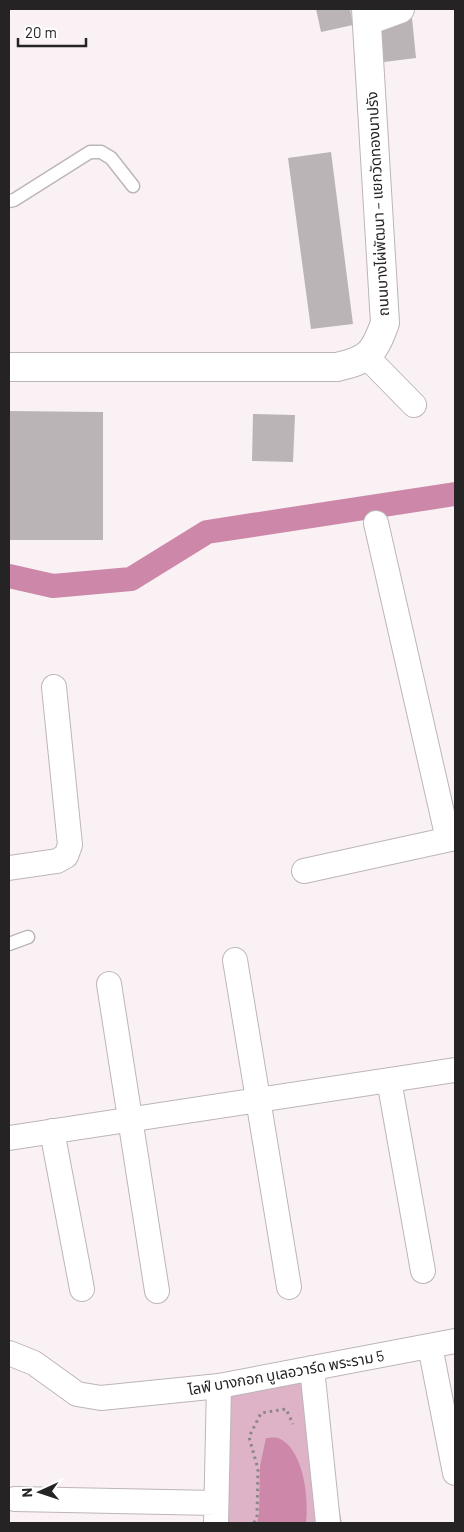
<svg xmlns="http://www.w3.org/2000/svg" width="464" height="1532" font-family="Barlow,'Noto Sans Thai',sans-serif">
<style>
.green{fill:#dfb3c7}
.water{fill:#cd87a8}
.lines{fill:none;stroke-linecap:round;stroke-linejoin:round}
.canal{stroke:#cd87a8;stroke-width:24}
.building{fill:#bbb4b7}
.lane-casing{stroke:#bdb5b8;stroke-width:15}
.street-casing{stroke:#bdb5b8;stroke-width:26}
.secondary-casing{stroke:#bdb5b8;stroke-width:30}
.path{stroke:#8b8688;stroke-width:3;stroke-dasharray:2.5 4;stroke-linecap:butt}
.lane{stroke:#fff;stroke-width:12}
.street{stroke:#fff;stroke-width:24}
.secondary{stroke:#fff;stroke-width:28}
.labels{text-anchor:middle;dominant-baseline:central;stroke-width:4.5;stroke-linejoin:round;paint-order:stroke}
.street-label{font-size:15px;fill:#262324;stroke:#fff}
</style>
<rect width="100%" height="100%" fill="#f9f1f4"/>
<path class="green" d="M312,1368L342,1523H216L219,1386Z"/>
<path class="water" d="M266,1438C269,1438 274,1437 278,1438C304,1448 309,1500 306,1523H257L259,1513L260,1466Z"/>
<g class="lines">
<path class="canal" d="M9,576L53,586L131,579L207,532L455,494"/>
</g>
<path class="building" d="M316,9H350L353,25L321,32Z
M412,18L416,58L384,62L380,22Z
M331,152L353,324L311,329L288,158Z
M9,411L103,412V540H9Z
M253,414L295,415L293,462L252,461Z"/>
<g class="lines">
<g class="lane-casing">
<path id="lane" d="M9,201L14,200L90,152H101L111,158L133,186
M9,944L28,937"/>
</g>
<g class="street-casing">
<path id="street" d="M366,356L414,405
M376,523L448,839
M9,868L57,861L66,856L70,845L54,687
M304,871L455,838
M235,960L289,1287
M109,984L157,1291
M389,1080L423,1271
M52,1131L82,1289
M9,1138L455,1070
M430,1346L455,1473
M9,1353L34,1363L77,1394L101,1398L219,1386L455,1341
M312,1368L328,1523
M15,1499L216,1503
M216,1523L219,1386"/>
</g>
<g class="secondary-casing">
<path id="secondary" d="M367,21L400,9
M9,367H337C369,360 374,353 385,323L366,9"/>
</g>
<path class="path" d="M254,1523L257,1516L258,1469L249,1437L261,1413L286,1409L293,1424"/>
<use href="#lane" class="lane"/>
<use href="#street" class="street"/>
<use href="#secondary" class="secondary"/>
</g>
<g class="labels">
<g class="street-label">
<text transform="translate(377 204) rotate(-93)">ถนนบางไผ่พัฒนา – แยกวัดทองนาปรัง</text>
<text transform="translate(286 1372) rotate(-10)">ไลฟ์ บางกอก บูเลอวาร์ด พระราม 5</text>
</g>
</g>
<rect width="464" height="1532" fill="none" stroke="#262324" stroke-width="20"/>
<g transform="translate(40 1492) rotate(267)" stroke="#ffffff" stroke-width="4" paint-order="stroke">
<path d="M0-4L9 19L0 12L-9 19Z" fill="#262324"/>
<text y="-8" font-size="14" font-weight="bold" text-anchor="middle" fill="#262324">N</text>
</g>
<path d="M18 38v8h68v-8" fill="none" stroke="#262324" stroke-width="2.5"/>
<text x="25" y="38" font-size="15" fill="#262324" stroke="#ffffff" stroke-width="4" paint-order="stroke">20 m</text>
</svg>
